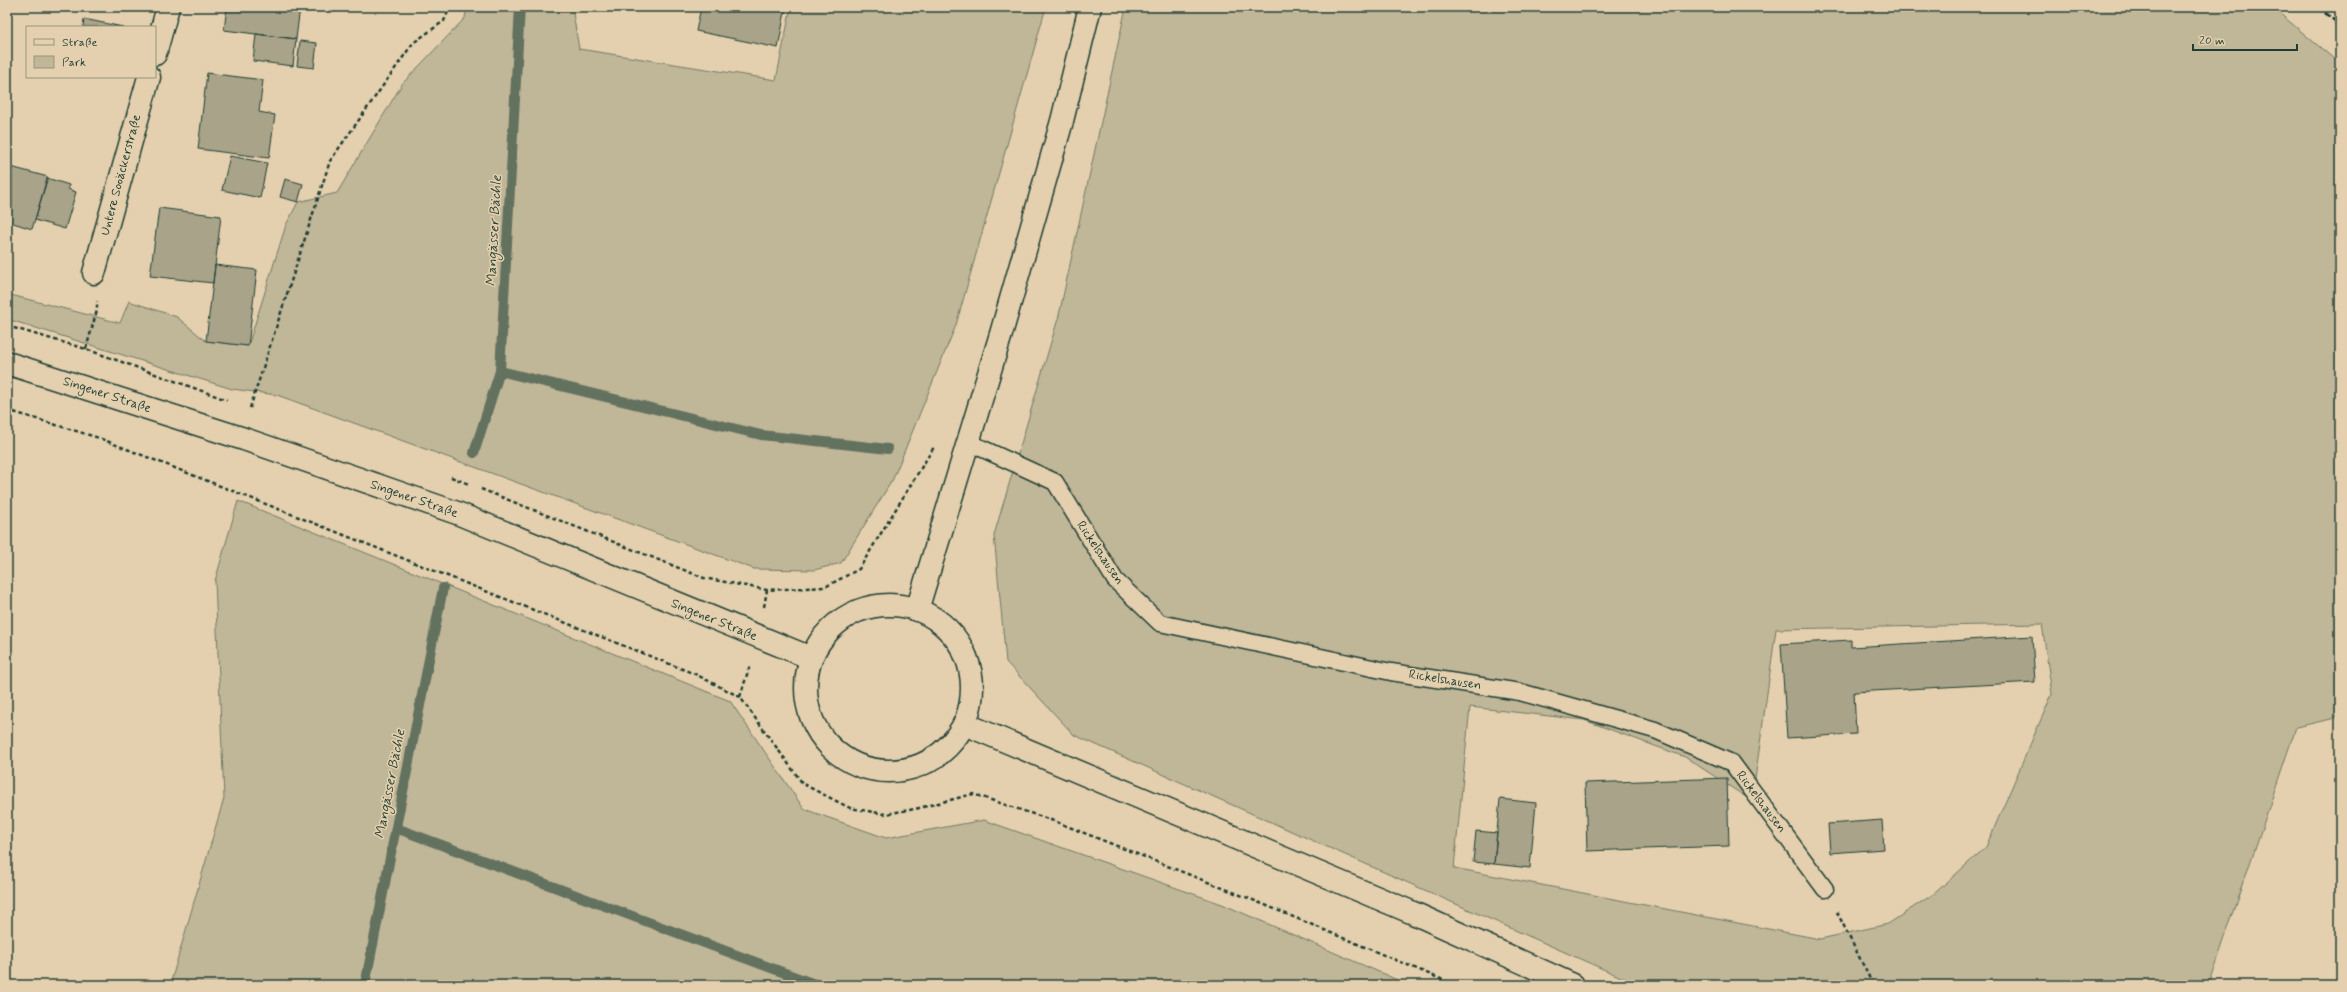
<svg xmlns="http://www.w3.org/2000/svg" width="2347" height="992" font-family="Mynerve,sans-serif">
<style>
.green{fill:#c0b698;stroke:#707a66;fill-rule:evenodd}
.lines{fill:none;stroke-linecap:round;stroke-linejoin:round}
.stream{stroke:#63715e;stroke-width:10}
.building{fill:#a8a389;stroke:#1f3d34}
.service-casing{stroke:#1f3d34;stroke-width:19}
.minor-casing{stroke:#1f3d34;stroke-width:25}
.tertiary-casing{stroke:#1f3d34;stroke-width:25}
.secondary-casing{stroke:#1f3d34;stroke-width:25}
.path{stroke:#1f3d34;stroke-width:2.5;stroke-dasharray:4 3;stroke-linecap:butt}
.service{stroke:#e4d0ae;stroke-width:16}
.minor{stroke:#e4d0ae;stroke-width:22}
.tertiary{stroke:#e4d0ae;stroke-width:22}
.secondary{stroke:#e4d0ae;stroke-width:22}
.rail{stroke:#1f3d34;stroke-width:3;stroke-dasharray:6 3;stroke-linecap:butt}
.labels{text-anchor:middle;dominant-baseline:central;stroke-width:3;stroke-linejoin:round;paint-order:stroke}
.street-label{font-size:13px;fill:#1f3d34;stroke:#e4d0ae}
.water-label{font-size:14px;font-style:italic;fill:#2a463b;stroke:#e4d0ae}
</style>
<rect width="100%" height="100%" fill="#e4d0ae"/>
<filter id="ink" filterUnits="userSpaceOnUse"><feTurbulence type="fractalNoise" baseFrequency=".025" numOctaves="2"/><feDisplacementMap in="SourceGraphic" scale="8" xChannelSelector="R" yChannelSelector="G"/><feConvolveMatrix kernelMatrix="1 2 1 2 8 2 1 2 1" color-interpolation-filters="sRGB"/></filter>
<g filter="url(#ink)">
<path class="green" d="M467,7H572L579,49L776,80L791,7H1046L956,325L893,479L841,563L814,570L754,569L277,395L232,389L7,319V294L120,323L129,301L177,317L206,341L248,346L286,225L298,202L337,193L402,84L465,18Z
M1126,7H2272L2340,64V717L2296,727L2209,985H1639L1074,735L1006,662L994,535L1059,315ZM2042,624L2052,694L1986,847L1935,893L1888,924L1820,939L1454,868L1470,707L1584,720L1685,757L1752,801L1776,629Z
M238,501L730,701L804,809L886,838L984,820L1222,904L1409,985H170L224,798L215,581Z"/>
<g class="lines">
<path class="stream" d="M500,371L761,435L888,449
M474,453L500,371L520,7
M396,828L817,985
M365,985L443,588"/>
</g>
<path class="building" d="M227,7H300L296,39L224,30Z
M701,7H786L778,48L696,31Z
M84,19L123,27H83Z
M256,34L296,39L293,66L253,61Z
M300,41L317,43L314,68L297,66Z
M207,73L263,80L259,112L275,115L269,158L198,149Z
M230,156L267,163L260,198L222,190Z
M7,166L48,177L32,229L7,221Z
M47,178L69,185L68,189L76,192L65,229L35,220Z
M285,179L303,184L298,202L280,197Z
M159,208L221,216L213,283L150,276Z
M215,265L257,270L248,346L206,341Z
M2032,636L2035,682L1854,692L1856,734L1787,738L1781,644L1851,640V647Z
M1727,778L1729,846L1587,851L1585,783Z
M1500,799L1536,803L1530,868L1494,864Z
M1882,820L1884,849L1830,853L1828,824Z
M1476,831L1497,833L1494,864L1473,862Z"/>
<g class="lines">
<g class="service-casing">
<path id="service" d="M968,442L1055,482L1115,580L1160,623L1391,672L1520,692L1655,730L1732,763L1825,889"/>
</g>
<g class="minor-casing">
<path id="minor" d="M155,54L168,7
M94,273L149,77"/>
</g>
<g class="tertiary-casing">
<path id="tertiary" d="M7,363L244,439L457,513L811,658"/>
</g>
<g class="secondary-casing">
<path id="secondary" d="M806 688a83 83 0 1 1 166 0a83 83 0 1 1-166 0Z
M917,610L1001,334L1062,121L1090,7
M965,724L1411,912L1573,985"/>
</g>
<path class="path" d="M7,326L86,349L227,400
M86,349L97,310V301
M250,408L330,161L413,43L444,21L450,7
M7,410L99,438L695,674L740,697L803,784L850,808L885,814L915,809L973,794L1054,821L1253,900L1455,985
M451,477L469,484
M481,489L704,578L767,590L825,587L859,569L934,447
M764,607L767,590
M740,697L750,665
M1837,912L1873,985"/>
<use href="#service" class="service"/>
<use href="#minor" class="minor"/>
<use href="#tertiary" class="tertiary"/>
<use href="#secondary" class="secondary"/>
<path class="rail" d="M2318,7L2340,25"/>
</g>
</g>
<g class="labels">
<g class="street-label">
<text transform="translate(121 175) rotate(-75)">Untere Sooäckerstraße</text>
<text transform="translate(107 395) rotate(18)">Singener Straße</text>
<text transform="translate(414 499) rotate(19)">Singener Straße</text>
<text transform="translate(1100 553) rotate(56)">Rickelshausen</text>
<text transform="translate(714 620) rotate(22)">Singener Straße</text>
<text transform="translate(1445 680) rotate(9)">Rickelshausen</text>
<text transform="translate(1761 802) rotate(53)">Rickelshausen</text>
</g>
<g class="water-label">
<text transform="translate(494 231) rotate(-87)">Mangässer Bächle</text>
<text transform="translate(390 784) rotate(-79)">Mangässer Bächle</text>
</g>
</g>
<rect width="2347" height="992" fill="none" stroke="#e4d0ae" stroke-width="24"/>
<rect x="12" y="12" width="2323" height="968" fill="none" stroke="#1f3d34" stroke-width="1.5" filter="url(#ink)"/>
<rect x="26" y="26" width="130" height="52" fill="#e4d0ae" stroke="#95957d"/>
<rect x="34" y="39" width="20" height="6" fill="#e4d0ae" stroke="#95957d"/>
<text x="62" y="46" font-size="12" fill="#1f3d34">Straße</text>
<rect x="34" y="56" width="20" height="12" fill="#c0b698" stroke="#95957d"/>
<text x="62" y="66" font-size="12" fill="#1f3d34">Park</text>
<path d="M2193 44v6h104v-6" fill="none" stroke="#1f3d34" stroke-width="2"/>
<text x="2199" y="44" font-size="12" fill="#1f3d34" stroke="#e4d0ae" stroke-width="3" paint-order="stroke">20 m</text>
</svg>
